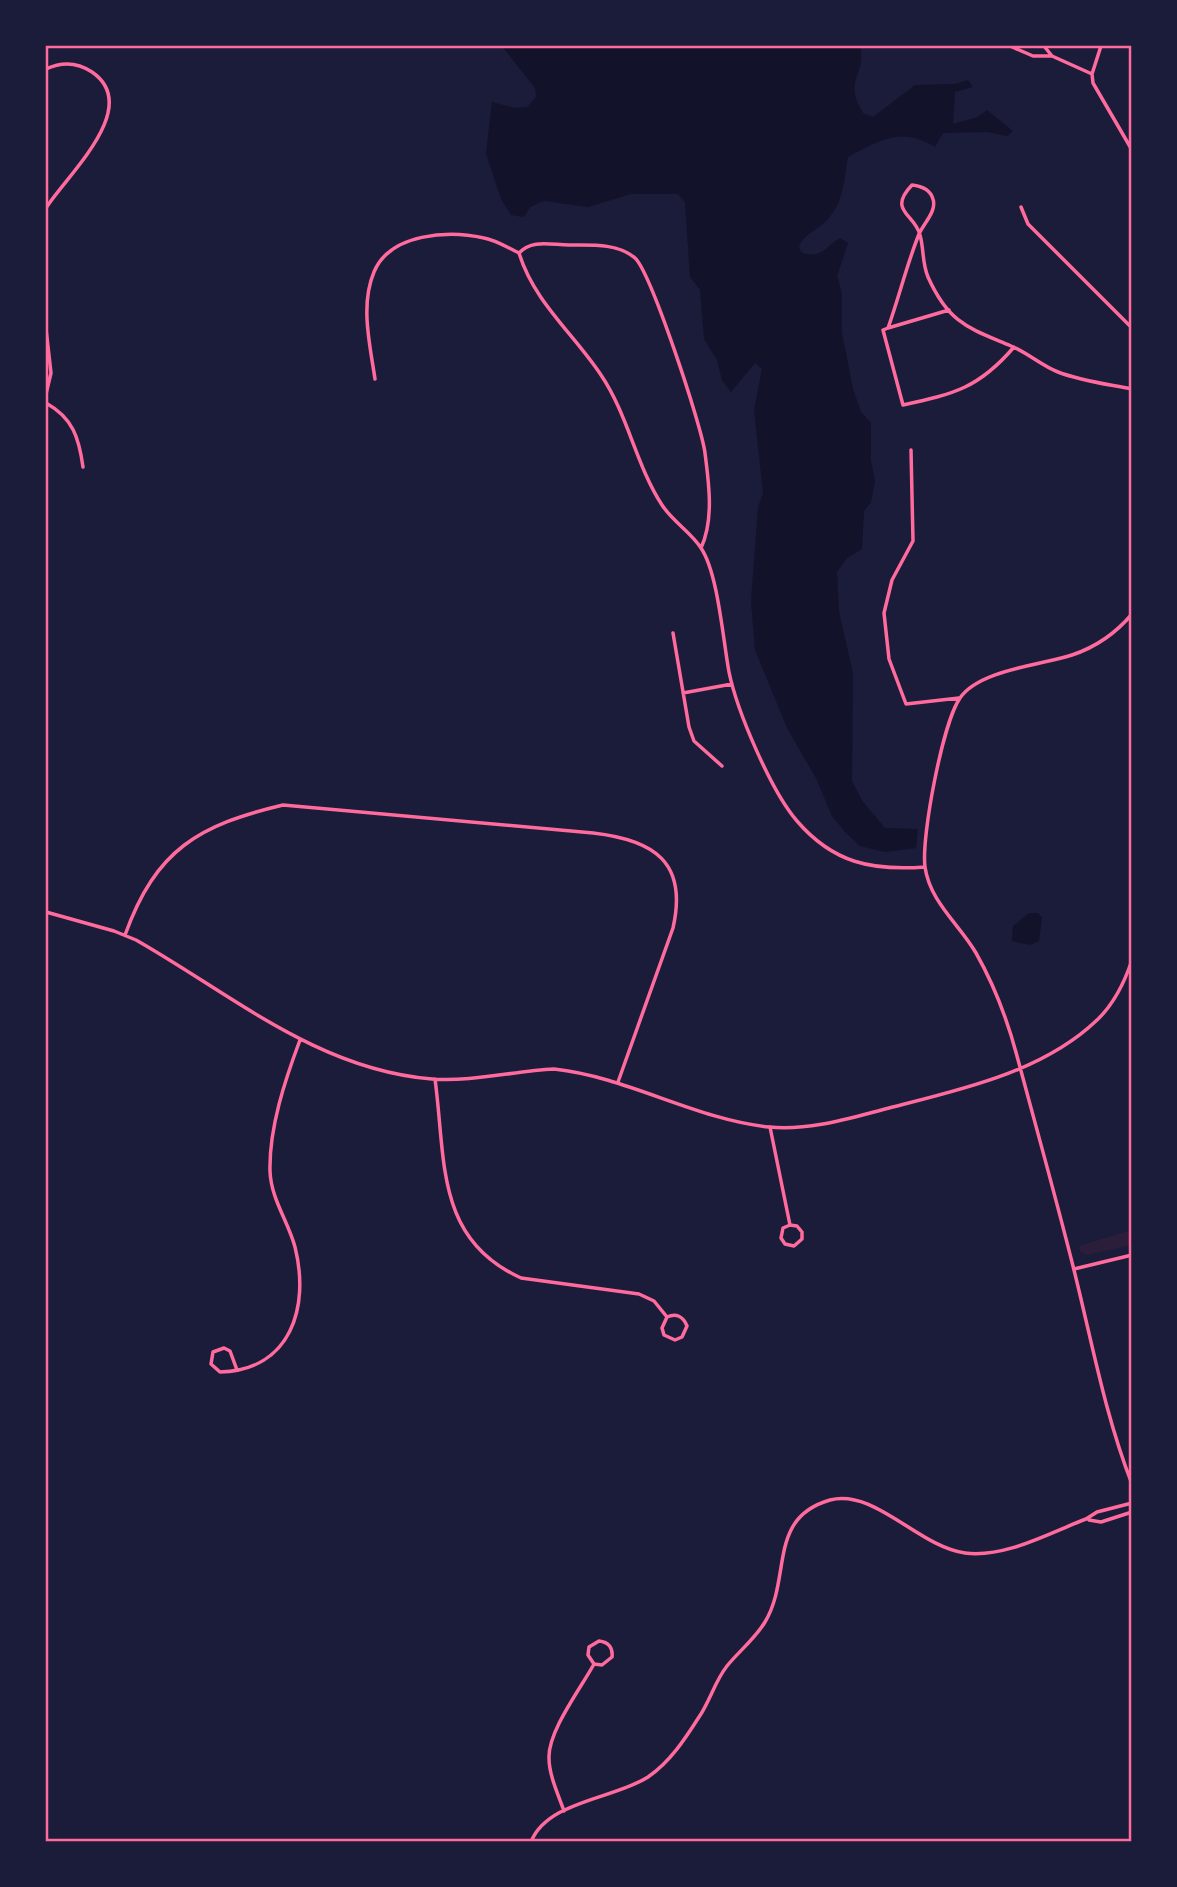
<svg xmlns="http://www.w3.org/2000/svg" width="1177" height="1887" font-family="'Varela Round',sans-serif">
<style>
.green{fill:#2a1e3b}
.water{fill:#12122b}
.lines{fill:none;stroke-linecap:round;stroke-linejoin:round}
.minor{stroke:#ff6b9d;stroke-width:3.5}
.neatline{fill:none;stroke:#ff6b9d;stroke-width:2.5}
</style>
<rect width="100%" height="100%" fill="#1b1b3a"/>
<path class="green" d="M1131,1230V1245L1087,1255L1080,1251L1079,1246Z"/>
<path class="water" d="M502,46H860C867,76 842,79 863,113L873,117L915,85L955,84L968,80L973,87L955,92L953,124L978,117L987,110L1013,131L1007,136L988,132L943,133L935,147C901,126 880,140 848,157C844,179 844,203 827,220C818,230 805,233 799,246L801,252C821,260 825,247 840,238L848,243L837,276L842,294V333L853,389L861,412L871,423V460L875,481L871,502L864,511L862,549L847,558L837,572L839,612L853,673L852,781L863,802L885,828L918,829L916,848L885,852L860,846L846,833L832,816L816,778L788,730L755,650L751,601L758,507L763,493L754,410L762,369L755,363L731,392L722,380L717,360L704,339L700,290L690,277L685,202L678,194H631L588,207L544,201L530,207L524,217L511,215L501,199L486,154L492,102L515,108L527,107L536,97L535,88Z
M1029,913H1038L1042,917L1039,941L1030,945L1012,941L1013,926Z"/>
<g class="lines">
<path class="minor" d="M1010,46L1033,56H1052L1092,74
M1044,46L1052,56
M46,69C61,62 77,62 92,72C143,107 67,175 46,208
M1092,74L1093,83L1132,150
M1092,74L1101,46
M1021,207L1028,224L1132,328
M888,328L949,310
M46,329L51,373L46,394
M1014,347C979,388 954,394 903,405L883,330L888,328C899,297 907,264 919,234C924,223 937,211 933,199C930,189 921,186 912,185C887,211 915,214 920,235C924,249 922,263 928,277C949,324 969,328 1011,346C1028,353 1042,366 1058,372C1081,381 1107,384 1132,389
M375,379C370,345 360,305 374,272C390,233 449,230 484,238C496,240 508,248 519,253
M46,403C73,418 79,438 83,467
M911,450L913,541L892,580L884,613L889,659L906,704L959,698
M701,548C714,520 709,484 705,453C702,427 651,273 635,258C618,243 590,245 569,245C551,245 532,239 519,253C534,302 574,334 601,375C628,415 636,465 662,505C673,522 691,532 701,548C718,573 723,640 729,672C737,711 771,791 797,821C833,863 872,871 925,867
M1132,614C1116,633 1096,647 1072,655C1041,665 979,670 960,698C943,722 921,837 925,867C930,902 959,924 976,953C993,983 1008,1022 1017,1056C1036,1127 1056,1198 1074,1270C1092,1342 1105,1415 1132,1484
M673,633L689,727L694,741L722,766
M683,693L732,684
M46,912L114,931L136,940C231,994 318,1070 432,1079C472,1082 514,1071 554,1069C628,1077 694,1119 769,1127C810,1131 850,1118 889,1108C960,1090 1043,1072 1097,1020C1114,1004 1125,981 1132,960
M125,935C156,849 199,825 283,805L593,833C654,840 688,862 673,928L618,1082
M435,1079C446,1160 435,1239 521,1278L639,1294L654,1301L667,1317L662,1328L664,1335L675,1340L682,1337L687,1326C683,1316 676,1313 667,1317
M770,1127L790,1225L783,1228L781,1238L785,1244L794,1246L802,1239V1232L797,1226L790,1225
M1074,1269L1132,1255
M237,1370L230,1351L224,1348L213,1352L211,1364L220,1372C291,1370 310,1307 295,1247C288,1221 271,1199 270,1171C269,1128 285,1080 300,1040
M1089,1520L1101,1522L1132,1512
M564,1811C558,1794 549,1775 549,1758C548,1731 581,1688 594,1664L602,1665L612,1657C613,1648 609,1642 599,1641L589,1647L588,1655L594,1664
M531,1842C547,1801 614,1799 648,1777C670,1762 685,1739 699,1717C710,1701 715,1681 727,1666C739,1651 755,1639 765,1622C792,1577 767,1518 830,1500C874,1488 919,1547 965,1553C1006,1558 1049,1533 1086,1519L1097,1512L1132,1503"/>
</g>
<rect width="1177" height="1887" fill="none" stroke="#1b1b3a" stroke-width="94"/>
<rect x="47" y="47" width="1083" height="1793" class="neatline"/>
</svg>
